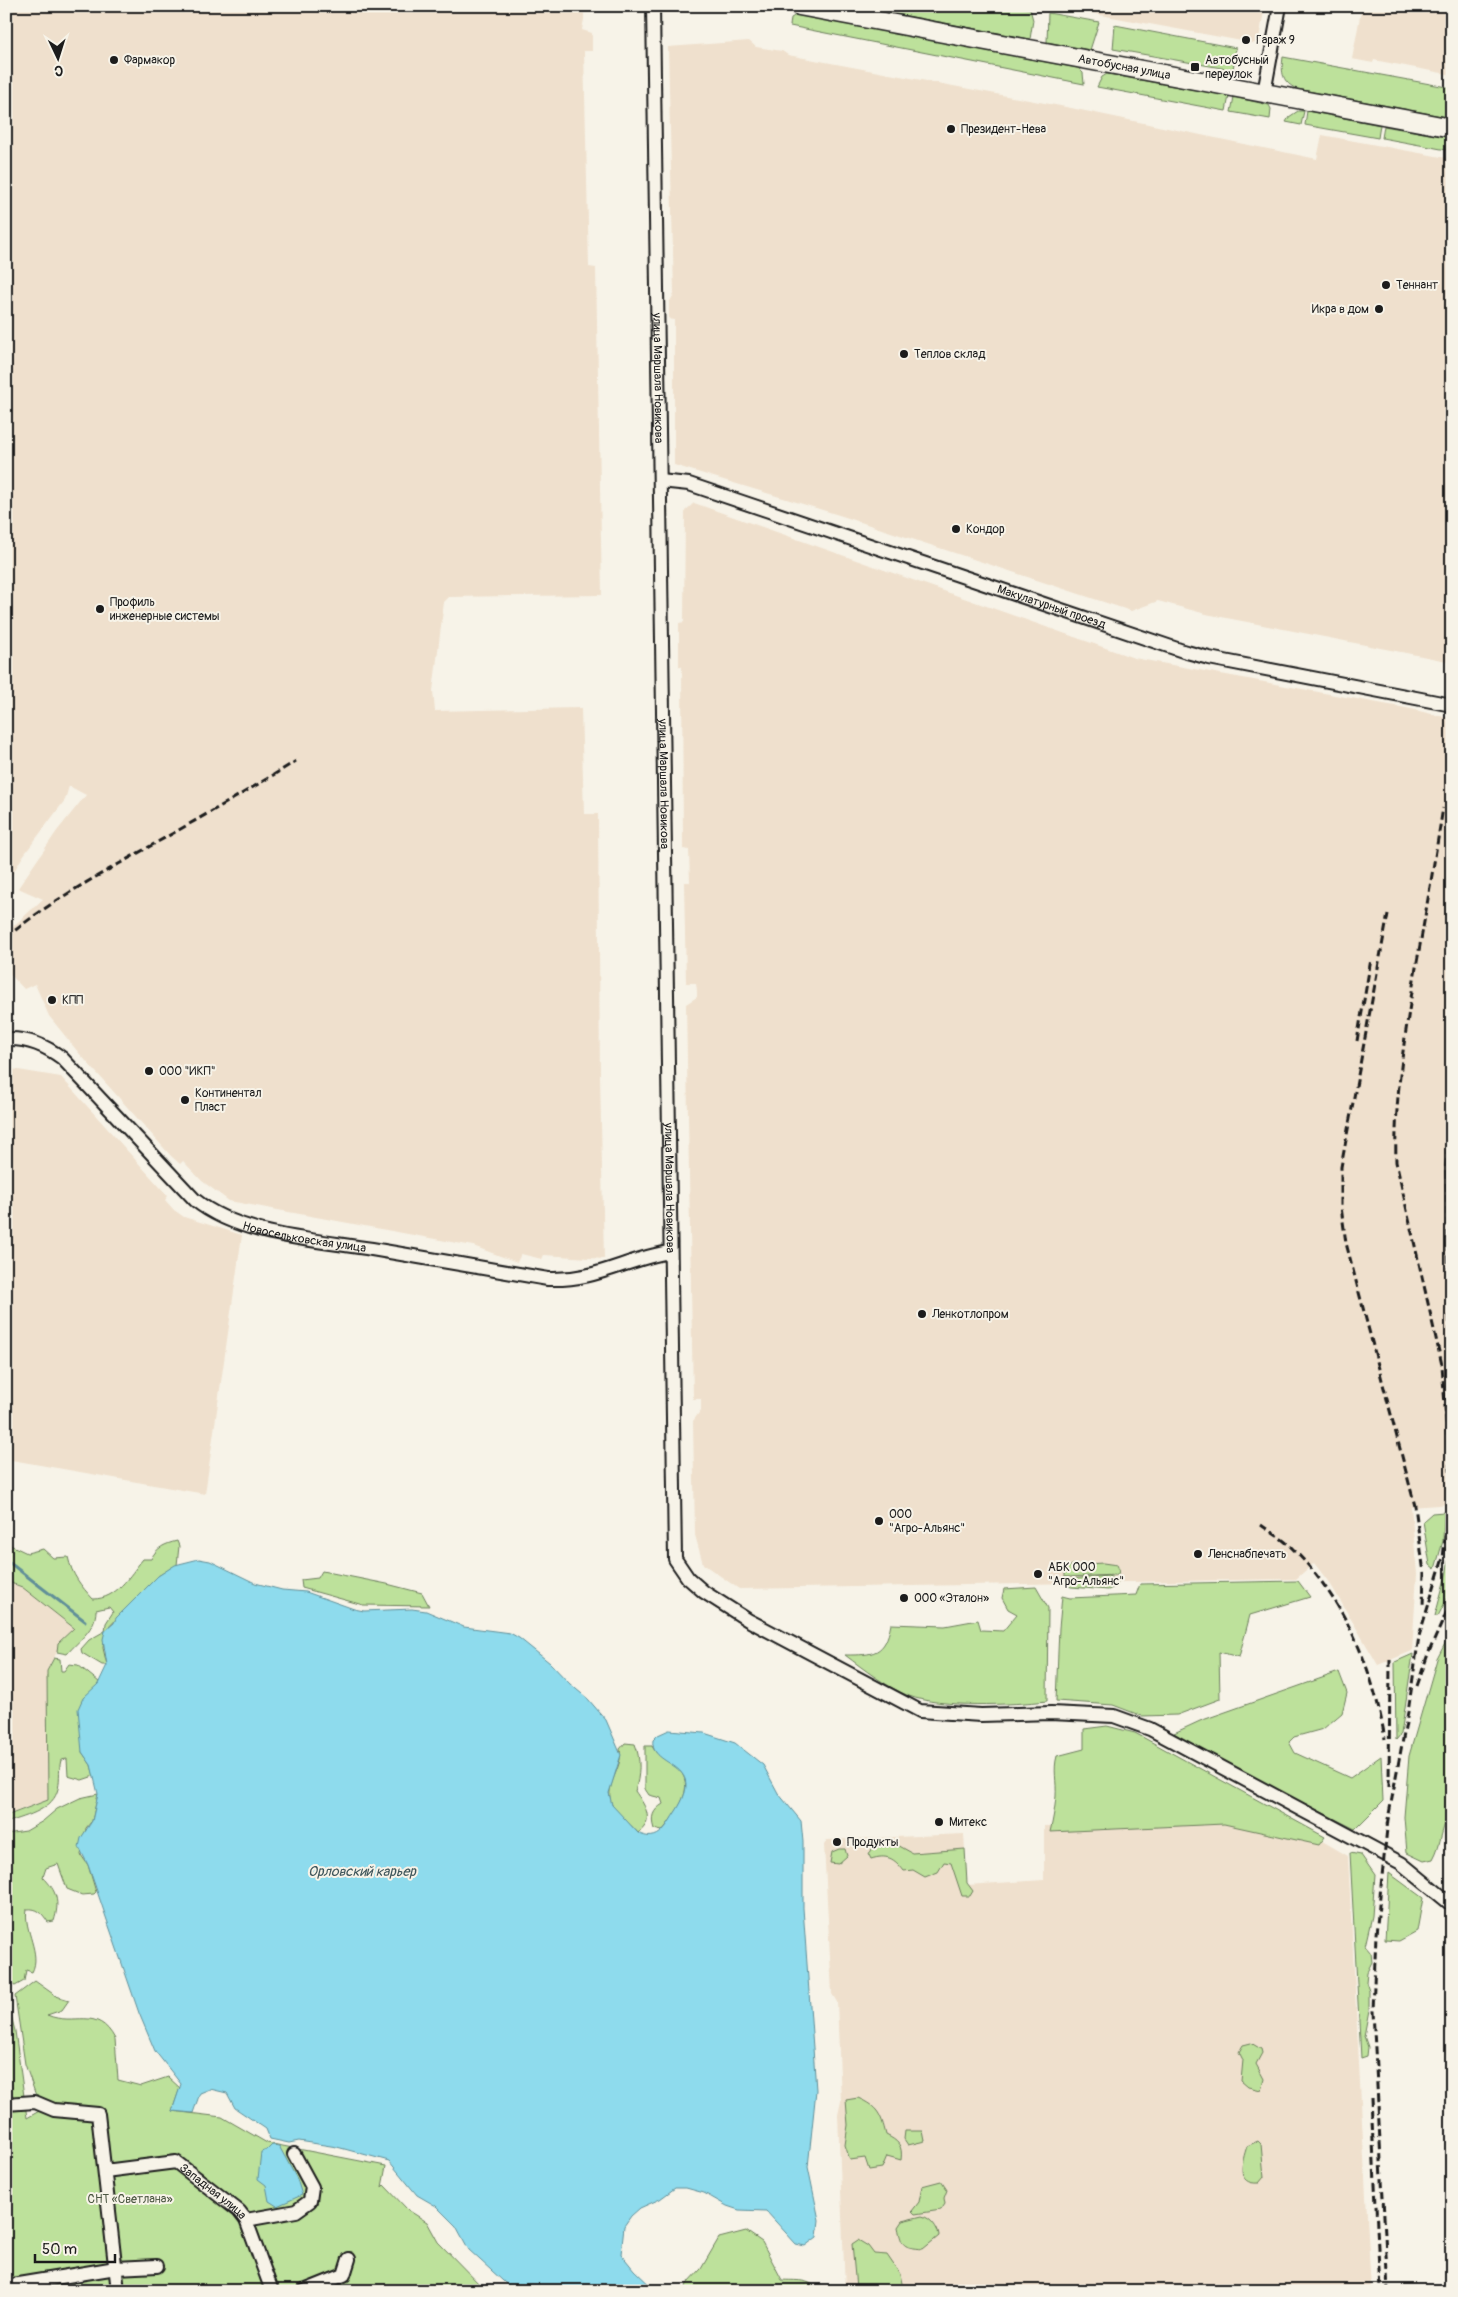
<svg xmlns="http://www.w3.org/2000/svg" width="1458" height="2297" font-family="Pangolin,sans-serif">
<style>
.built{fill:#efe0cd}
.green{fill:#bde19b;stroke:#6c7e5c}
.water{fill:#8edbed;stroke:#608f99}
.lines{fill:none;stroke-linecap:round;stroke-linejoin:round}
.stream{stroke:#608f99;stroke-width:3}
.street-casing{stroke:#1c1c1c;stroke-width:16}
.secondary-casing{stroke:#1c1c1c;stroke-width:21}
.street{stroke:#f7f3e8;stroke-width:12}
.secondary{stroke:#f7f3e8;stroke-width:18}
.rail{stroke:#1c1c1c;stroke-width:3;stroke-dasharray:8 4;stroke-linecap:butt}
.poi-dot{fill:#1c1c1c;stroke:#f7f3e8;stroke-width:2}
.labels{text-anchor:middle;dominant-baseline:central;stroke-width:4;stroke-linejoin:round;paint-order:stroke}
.poi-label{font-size:12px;fill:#1c1c1c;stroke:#f7f3e8;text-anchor:start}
.street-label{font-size:12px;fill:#1c1c1c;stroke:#f7f3e8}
.park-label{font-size:12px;fill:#4c5742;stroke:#f7f3e8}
.water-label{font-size:14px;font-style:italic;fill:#3e555b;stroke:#f7f3e8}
</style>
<rect width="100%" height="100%" fill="#f7f3e8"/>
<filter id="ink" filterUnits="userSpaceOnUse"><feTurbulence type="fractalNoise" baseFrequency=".02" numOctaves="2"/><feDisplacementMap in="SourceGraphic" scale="10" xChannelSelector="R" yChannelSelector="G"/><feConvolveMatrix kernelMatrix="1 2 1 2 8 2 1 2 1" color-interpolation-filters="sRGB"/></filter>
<g filter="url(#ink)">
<path class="built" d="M6,6H584V19L582,30L592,33V51H584L589,267L596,268L602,595L449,597L444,602L433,691L435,711L581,708L584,814H598L600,1076L604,1259L544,1255L542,1259L521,1254L517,1262L473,1246L229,1201L202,1181L183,1161L180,1164L171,1156L78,1052L49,1016L35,984L24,989L6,970V933L43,899L18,888L57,831L86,795L69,786L65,800L23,856L6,885Z
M1052,6H1265L1258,44Z
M1362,6H1452V75L1374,60L1373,63L1352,59Z
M749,41L756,47L782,51L788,55L1071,108L1317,159L1322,135L1452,159V662L1206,614L1158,601L1131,611L839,515L674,465V320L669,319V303L674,294L668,47Z
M694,503L1134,658L1411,709L1452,719V1504L1411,1507L1417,1574L1412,1651L1378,1665L1331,1585L1314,1563L1296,1579L739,1589L703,1564L695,1535L693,1421L701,1410V1399H693L686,1004L697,997V991L696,983H686L684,882H690L689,850L683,849L682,667L679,666V623L684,622L685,511Z
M6,1068L61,1077L168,1196L165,1200L174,1210L184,1217L242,1235L205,1494L6,1459Z
M6,1581L22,1587L74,1628L58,1643L57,1652L47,1671L48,1800L6,1815Z
M1226,1820L1324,1842L1348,1856L1371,2291H845L838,2115L841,2101L837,2002L832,1994L824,1845L827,1840L964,1834L967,1885L1044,1880V1826Z"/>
<path class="green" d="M853,6H1015L1030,9L1033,20L1030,39Z
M1048,13L1099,22L1090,50L1047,42Z
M796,15L1078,68L1083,73L1084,84L790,26L791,18Z
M1115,25L1236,48L1233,70L1113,49Z
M1283,57L1452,88V118L1297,89C1282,82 1281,73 1283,57Z
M1107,74L1229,96L1226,111L1097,87L1102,77Z
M1234,97L1269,105L1271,109L1270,119L1231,112Z
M1298,111H1304L1301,125L1286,122L1289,117Z
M1307,111L1380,125L1378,138L1305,125Z
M1384,126L1452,138V151L1382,138Z
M1444,1512L1443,1541L1435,1569L1430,1565L1423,1521L1432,1513Z
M1452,1536V1589L1438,1616H1435L1447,1571Z
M177,1541L179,1546L177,1565L158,1576L105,1631L103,1648L107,1665H102L82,1653L81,1649L89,1640L105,1631L106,1623L113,1612L109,1607L96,1610C96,1629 79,1640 67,1654L57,1652L58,1643L74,1628L22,1587L6,1581V1543L27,1553L43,1549L53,1558L68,1557C72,1575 81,1586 93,1599C117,1599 129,1576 143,1559H151C157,1547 165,1544 177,1541Z
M1103,1563L1117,1565L1119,1569L1118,1575L1065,1577V1570L1072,1565Z
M322,1571L387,1584L422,1593L429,1606L363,1605L302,1588L301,1580L318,1578Z
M1108,1576L1116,1579L1117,1586L1108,1590L1071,1587L1067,1585L1068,1579Z
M1298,1581L1310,1597L1250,1615L1239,1657L1219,1652L1220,1699L1177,1715L1142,1716L1113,1705L1056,1701L1059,1628L1062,1596L1070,1598L1136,1595L1140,1584Z
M1036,1587L1048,1608L1047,1701C1012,1705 941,1708 909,1696C885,1686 865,1670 845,1655C874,1655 885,1655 891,1624L945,1626L978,1620L981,1630L1003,1631L1017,1614L1008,1609L1002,1598L1004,1589Z
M1452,1630V1810C1441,1825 1442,1843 1433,1859L1424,1861L1407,1853L1404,1817L1409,1756L1437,1659Z
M1413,1654L1401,1734L1396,1740L1395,1662Z
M54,1658L60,1659L61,1671H64L69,1664L78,1665L99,1682L82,1752L91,1765L94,1776L82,1780L68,1776L67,1759L61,1760C58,1771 61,1782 57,1792C51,1811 22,1817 6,1823V1816L48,1800L47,1671Z
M1339,1672L1347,1693L1342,1713L1323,1729L1294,1737L1289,1742L1295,1753L1350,1778L1381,1756L1383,1801L1355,1829L1208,1755L1174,1733L1200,1721Z
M1107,1726L1135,1733L1325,1837L1319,1845L1224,1824L1050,1832C1053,1820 1055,1808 1056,1796C1057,1781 1053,1770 1057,1756L1084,1749V1729Z
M625,1743L635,1744C641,1759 640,1776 635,1791C644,1804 656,1820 638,1833C631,1824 617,1816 612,1805C603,1785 624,1768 620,1749Z
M645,1746H652C657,1757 667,1760 676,1767C699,1785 675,1815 662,1831L654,1829C650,1817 653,1810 663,1804L661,1798L649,1795L645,1789Z
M98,1794L92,1821L86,1828L81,1855L88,1865L96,1892L94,1894L82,1895L67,1889L58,1864L46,1868L43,1877C57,1891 60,1902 54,1921L48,1922C42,1913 38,1908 27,1909C23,1930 42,1953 32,1972L26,1970L24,1981L15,1986L8,1983L6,1834L26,1831L43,1821L57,1809L80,1798Z
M894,1843L912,1853L965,1849L967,1883L973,1891L970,1896H962L951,1863L944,1862L938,1872L925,1877L913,1870L904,1871C894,1858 887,1854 871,1859L869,1855L874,1845Z
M839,1849H845L847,1856L838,1864L830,1863L832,1852Z
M1350,1853L1361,1855L1375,1875L1372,1916L1365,1946L1371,1953L1372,1962L1367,1972L1366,1982L1369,1991V2010L1364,2036L1368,2047L1367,2056L1361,2058Z
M1389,1873L1423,1898L1417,1931L1399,1941L1385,1940Z
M35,1981L56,1996L69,2000L62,2010L47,2015C75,2027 97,2005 115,2039L118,2080L141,2086L168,2077L180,2088L172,2111L222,2117L267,2143L386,2166L382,2187L384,2185L408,2210L427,2222L438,2242L486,2291H6V1996L15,2031L27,2118L41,2110L25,2064L15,1996Z
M1251,2043L1261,2049L1262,2053L1256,2064L1264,2079L1261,2090L1248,2087L1241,2081L1243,2060L1239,2052L1243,2045Z
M858,2098C878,2107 881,2114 886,2135C898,2141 903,2145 901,2160L887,2156L882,2168L869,2170L865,2158L850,2160L845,2145L848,2125L846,2100Z
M905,2131H923L925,2141L908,2145L904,2139Z
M1258,2141L1261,2144L1264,2177L1259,2183C1235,2185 1242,2162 1247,2146Z
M941,2181L947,2190L944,2198L945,2204L941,2210L915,2214L912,2211L919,2202L922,2186Z
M922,2216C931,2218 938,2228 939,2236L923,2249C903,2247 902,2247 898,2227L902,2221Z
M746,2231L762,2242L782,2280C794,2281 812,2278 817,2291H685L687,2284L701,2269L719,2238Z
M858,2240L868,2246L874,2254L887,2255L900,2274L903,2288C888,2290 870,2295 856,2288L852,2244Z"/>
<path class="water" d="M199,1559L210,1561L255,1583L282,1590L306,1592L354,1609L364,1611L412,1609L426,1611L464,1627L510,1633L519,1638L550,1663L570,1684L588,1699L606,1720L621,1755L609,1793L612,1805L638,1833C647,1838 656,1838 663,1830C668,1825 671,1818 676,1811C709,1760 649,1769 653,1740L658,1735L669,1730L704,1733L735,1743L763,1765L778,1793L801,1821L803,1842V1908L816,2090L808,2167L819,2220L817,2237L805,2246L796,2244L766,2211L739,2210L727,2206L704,2193L686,2188H675L660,2199L640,2208L631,2216L624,2226L621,2254L634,2270L656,2291H514L469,2250L456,2226L436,2206L417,2195L389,2161L337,2147L299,2141L289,2143L270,2139L266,2129L235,2108L227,2093L210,2089L200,2093L193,2113L172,2111L181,2084L155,2051L139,2013L88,1865L79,1847L81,1838L92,1821L98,1794L91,1765L82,1752L78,1709L83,1698L98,1684L107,1665L103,1639L105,1631L114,1623L116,1618L158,1576L175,1565Z
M272,2145L279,2146L297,2179L302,2195L277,2206L269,2201L266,2185L258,2179L261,2152L267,2150Z"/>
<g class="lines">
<path class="stream" d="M6,1560L85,1621"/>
<g class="street-casing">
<g id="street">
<path id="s1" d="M653,6L675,1559L688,1578L704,1592L748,1620L920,1711L981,1715L1051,1713L1114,1716L1150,1729L1401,1863L1452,1905"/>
<path d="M1264,93L1280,6"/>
<path id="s2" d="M660,481L689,484L1183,651L1209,658L1452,705"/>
<path id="s3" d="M6,1039C28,1038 45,1045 62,1058L195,1200C239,1236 317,1240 372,1249C431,1259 489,1269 548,1279C597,1281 625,1259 670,1252"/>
<path d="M6,2104L35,2102L54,2110L98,2114L118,2291"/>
<path id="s4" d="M105,2171L176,2162L239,2211L246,2220L272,2291"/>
<path d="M246,2220L296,2211L310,2201L312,2187L294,2154"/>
<path d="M6,2286L116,2268L157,2266"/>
<path d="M304,2291L344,2275L349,2259"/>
</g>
</g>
<g class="secondary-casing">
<g id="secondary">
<path id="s5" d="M799,6L1452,128"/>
</g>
</g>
<use href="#street" class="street"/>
<use href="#secondary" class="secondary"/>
<path class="rail" d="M1388,914L1341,1167V1207L1346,1243L1415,1506L1424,1573L1423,1607
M6,938C42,907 83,884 124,861C182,828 240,796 296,761
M1357,1041L1371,959
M1451,1395L1446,1166L1452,1087
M1261,1525C1271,1532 1283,1539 1292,1548C1344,1599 1373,1667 1385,1739
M1417,1686L1428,1654L1452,1600
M1389,1787L1390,1659
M1388,1819L1376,1934L1373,2011L1388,2291
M1387,1825L1408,1712L1419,1636L1443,1558L1451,1485L1442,1365L1396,1162C1394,1098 1405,1036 1415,973C1425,918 1434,863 1443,808
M1371,2098L1380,2291"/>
</g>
</g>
<g class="poi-dot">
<circle cx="1246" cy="40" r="5"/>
<circle cx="114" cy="60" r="5"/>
<rect x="1190" y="62" width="10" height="10" rx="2.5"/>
<circle cx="951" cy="129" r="5"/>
<circle cx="1386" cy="285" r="5"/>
<circle cx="1379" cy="309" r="5"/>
<circle cx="904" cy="354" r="5"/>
<circle cx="956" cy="529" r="5"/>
<circle cx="100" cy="609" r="5"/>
<circle cx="52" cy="1000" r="5"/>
<circle cx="149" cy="1071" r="5"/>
<circle cx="185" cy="1100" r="5"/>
<circle cx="922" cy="1314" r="5"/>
<circle cx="879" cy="1521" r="5"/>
<circle cx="1198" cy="1554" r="5"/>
<circle cx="1038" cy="1574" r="5"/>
<circle cx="904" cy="1598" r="5"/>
<circle cx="939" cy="1822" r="5"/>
<circle cx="837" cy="1842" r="5"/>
</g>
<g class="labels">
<g class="poi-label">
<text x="1256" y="40">Гараж 9</text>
<text x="124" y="60">Фармакор</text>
<text x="1205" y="60">Автобусный<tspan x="1205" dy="14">переулок</tspan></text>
<text x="961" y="129">Президент-Нева</text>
<text x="1396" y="285">Теннант</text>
<text x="1369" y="309" text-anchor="end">Икра в дом</text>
<text x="914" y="354">Теплов склад</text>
<text x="966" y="529">Кондор</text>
<text x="110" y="602">Профиль<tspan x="110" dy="14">инженерные системы</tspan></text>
<text x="62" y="1000">КПП</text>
<text x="159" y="1071">ООО "ИКП"</text>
<text x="195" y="1093">Континентал<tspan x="195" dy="14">Пласт</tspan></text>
<text x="932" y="1314">Ленкотлопром</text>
<text x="889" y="1514">ООО<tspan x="889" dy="14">"Агро-Альянс"</tspan></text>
<text x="1208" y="1554">Ленснабпечать</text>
<text x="1048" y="1567">АБК ООО<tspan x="1048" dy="14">"Агро-Альянс"</tspan></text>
<text x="914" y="1598">ООО «Эталон»</text>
<text x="949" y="1822">Митекс</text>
<text x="847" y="1842">Продукты</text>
</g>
<g class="street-label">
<text stroke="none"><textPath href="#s5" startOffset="331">Автобусная улица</textPath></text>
<text stroke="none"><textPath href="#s1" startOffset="372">улица Маршала Новикова</textPath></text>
<text stroke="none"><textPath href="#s2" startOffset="412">Макулатурный проезд</textPath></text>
<text stroke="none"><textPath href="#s1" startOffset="778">улица Маршала Новикова</textPath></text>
<text stroke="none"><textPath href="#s1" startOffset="1182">улица Маршала Новикова</textPath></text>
<text stroke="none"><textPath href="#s3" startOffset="372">Новосельковская улица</textPath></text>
<text stroke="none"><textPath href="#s4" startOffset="119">Западная улица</textPath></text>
</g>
<g class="park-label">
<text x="130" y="2199">СНТ «Светлана»</text>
</g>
<g class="water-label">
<text x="362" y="1871">Орловский карьер</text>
</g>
</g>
<rect width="1458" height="2297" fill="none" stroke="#f7f3e8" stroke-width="25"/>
<rect x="12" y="12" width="1433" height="2272" fill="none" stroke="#1c1c1c" stroke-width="2" filter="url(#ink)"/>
<g transform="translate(58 58) rotate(176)" stroke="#f7f3e8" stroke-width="4" paint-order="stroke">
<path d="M0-4L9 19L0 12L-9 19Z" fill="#1c1c1c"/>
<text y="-8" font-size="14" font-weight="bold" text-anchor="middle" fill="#1c1c1c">С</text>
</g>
<path d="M35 2254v8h80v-8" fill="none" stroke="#1c1c1c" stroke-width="2.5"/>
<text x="42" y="2254" font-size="15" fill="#1c1c1c" stroke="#f7f3e8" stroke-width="4" paint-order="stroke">50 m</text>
</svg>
